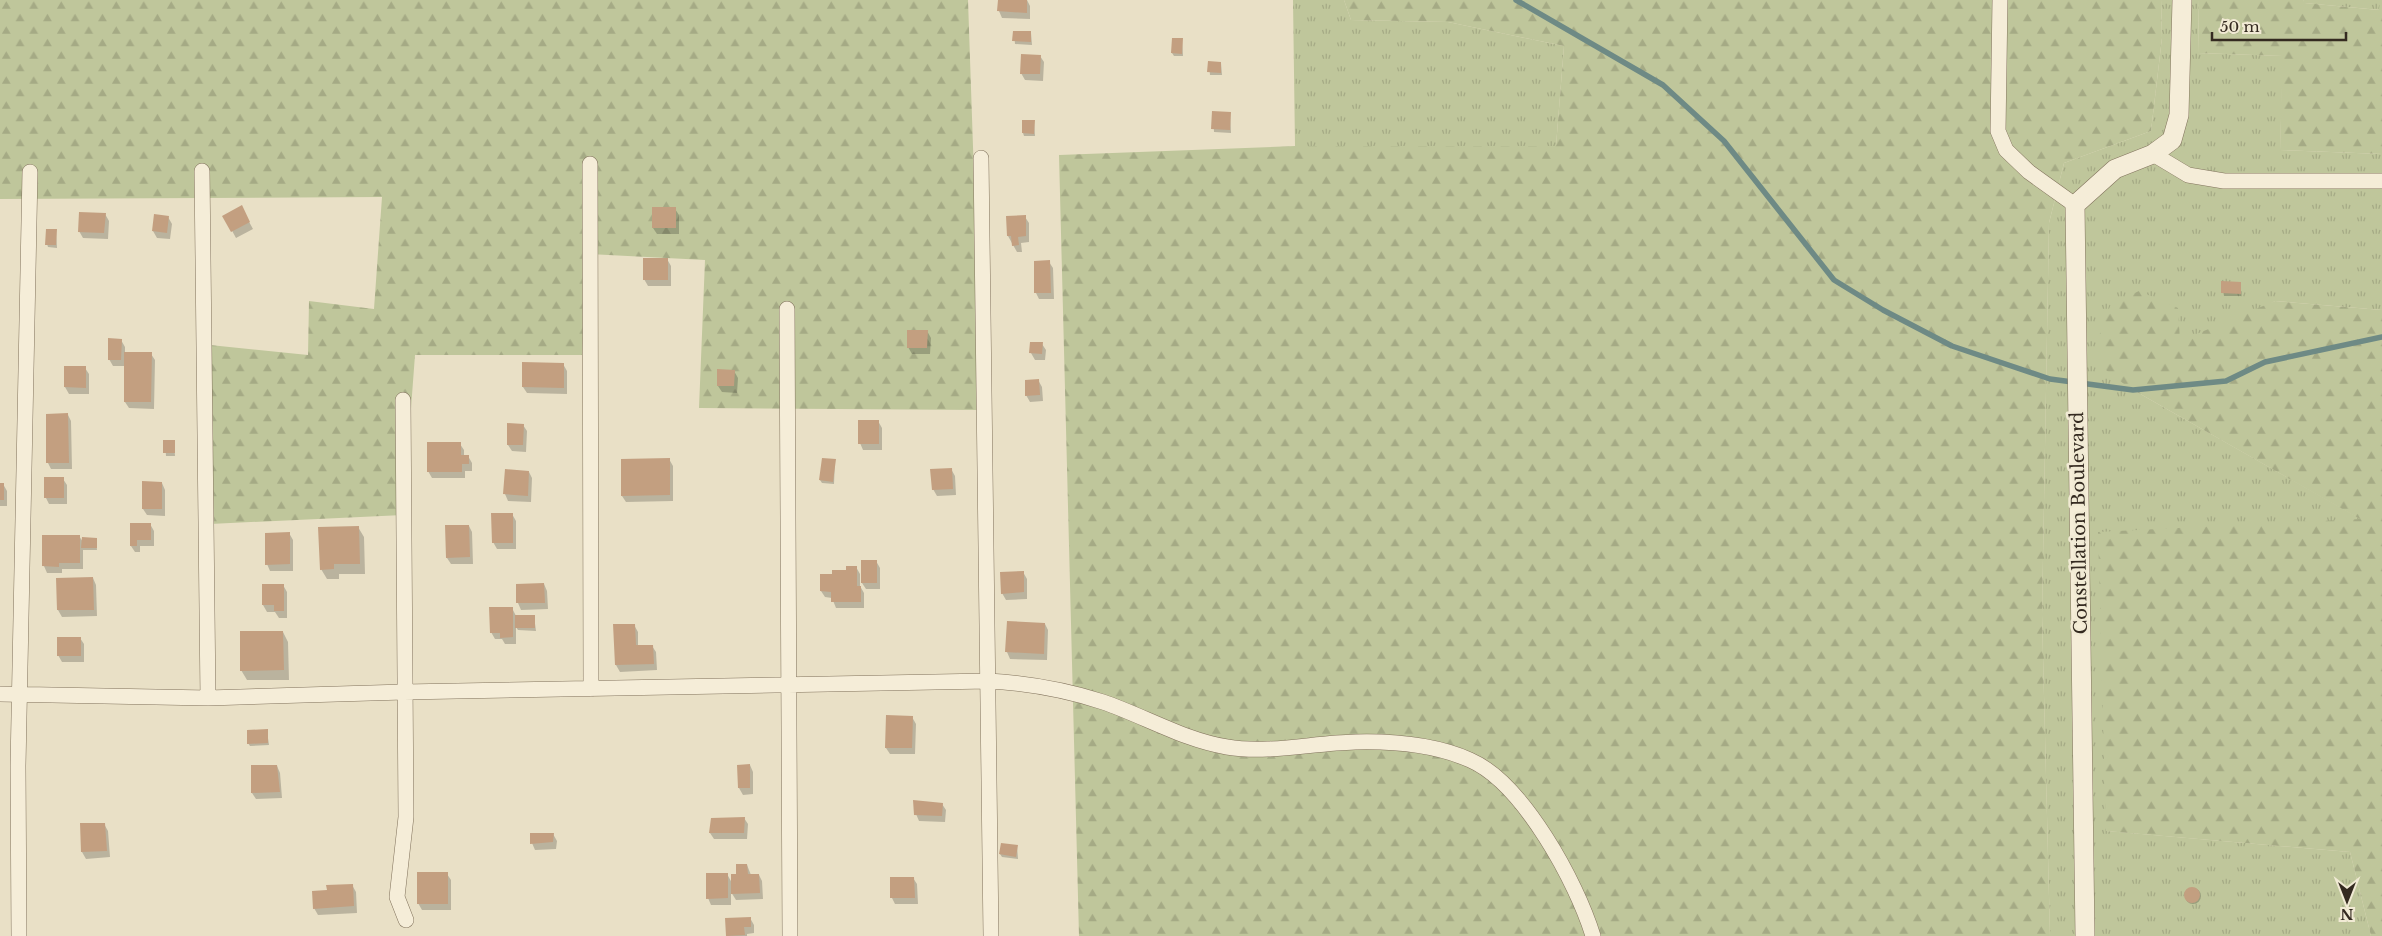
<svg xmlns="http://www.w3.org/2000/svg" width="2382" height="936" font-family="'Libre Baskerville',serif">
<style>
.grass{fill:url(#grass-tufts)}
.forest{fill:url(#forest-firs)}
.shadow{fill:#0003}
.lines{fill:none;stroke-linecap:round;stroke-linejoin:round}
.stream{stroke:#6e8a85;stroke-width:5.5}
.building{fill:#c39f80}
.minor-casing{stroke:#82735d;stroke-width:16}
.tertiary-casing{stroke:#82735d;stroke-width:20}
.minor{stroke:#f5edd8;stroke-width:15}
.tertiary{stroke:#f5edd8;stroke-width:19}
.labels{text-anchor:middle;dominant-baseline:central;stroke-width:5;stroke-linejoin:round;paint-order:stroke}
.street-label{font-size:18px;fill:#342a20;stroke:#f1ead4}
</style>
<defs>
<pattern id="grass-tufts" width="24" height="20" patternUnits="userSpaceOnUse" patternTransform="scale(1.25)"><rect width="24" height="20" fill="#bfc69b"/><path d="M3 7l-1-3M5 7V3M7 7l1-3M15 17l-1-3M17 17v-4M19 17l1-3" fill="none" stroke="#a5aa85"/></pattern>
<pattern id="forest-firs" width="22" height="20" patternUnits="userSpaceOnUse" patternTransform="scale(1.25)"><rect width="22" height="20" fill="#bfc69b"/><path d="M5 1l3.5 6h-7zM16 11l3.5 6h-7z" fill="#a5aa85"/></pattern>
</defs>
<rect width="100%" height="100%" fill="#e9e0c6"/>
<path class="grass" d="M1293,0H1344L1351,20L1448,22L1564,46L1556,146H1295Z
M2161,0H2199L2198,53L2283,56L2280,150L2382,154V310L2275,301L2128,387L2361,519L2107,831L2350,852L2371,936H2050L2042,615L2049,223L2064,163L2151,131L2162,38Z
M2303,0H2380V10L2304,3Z"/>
<path class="forest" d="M0,0H968L982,410L699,408L705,260L589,254L582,355H415L403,515L210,524V345L308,355L309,301L374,309L382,197L0,199Z
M1344,0H2161L2162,38L2151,131L2064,163L2049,223L2042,615L2050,936H1079L1059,155L1295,146H1556L1564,46L1448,22L1351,20Z
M2199,0H2303L2305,3L2379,10L2380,0H2382V154L2280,150L2282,56L2198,53Z
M2139,291L2178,308L2180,341L2275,301L2382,310V936H2371L2350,852L2106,831L2098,532L2360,519L2128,387L2102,367L2099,336L2111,304Z"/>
<path class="shadow" d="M999,0H1027L1030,6V19L1002,18L999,11Z
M1014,32L1031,33L1032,45L1015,44Z
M1182,40L1183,56H1174L1172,53Z
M1040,56L1044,62L1043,81L1025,80L1021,73Z
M1209,63H1221L1222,75H1210Z
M1213,112L1230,113L1231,133L1214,132Z
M1034,121L1035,136H1024L1023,133Z
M241,207L253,229L236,238L224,216Z
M675,209L679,215V234H657L653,228Z
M105,214L109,221L108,239L83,238L79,231Z
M155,215L168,217L172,224L170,239L157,238L153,231Z
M1025,217L1029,223V242L1021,243L1022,252H1017L1008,236Z
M56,231L57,248L48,247L47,244Z
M667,259L671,266V286H648L644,279Z
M1049,262L1053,268L1054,299H1039L1036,293Z
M2222,283H2240L2241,296H2224Z
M927,331L931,338L930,354H912L908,347Z
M121,340L125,347V353L151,354L155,360L154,409L129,408L125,402V366H113L109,359Z
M1042,344L1046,350L1045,360H1035L1031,353Z
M563,364L567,371V394L527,393L523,387Z
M85,368L89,374V394H69L65,387Z
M734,371L738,378L737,393L722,392L718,386Z
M1038,380L1042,387L1043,401L1030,402L1026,395Z
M68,415L71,421L72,469H51L48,463Z
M878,421L882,428V450H863L860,443Z
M523,425L527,431L526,452L512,451L508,445Z
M165,441H174L175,456H166Z
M460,444L464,450V456H468L472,463V471H465V478H432L428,471Z
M669,459L673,466V501L626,502L622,496Z
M835,460L834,484L822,483L820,480Z
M951,469L955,476L956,495L937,496L933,489Z
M529,472L532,478L531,502L508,501L505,494Z
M63,479L67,485V504H49L46,498Z
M162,483L165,490V516L147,515L143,509Z
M0,484H3L7,491V506H0Z
M512,514L516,521V549H497L493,542Z
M150,524L154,531V546H140V552H135L131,546Z
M469,526L472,532L473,564H451L447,558Z
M358,527L364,537L365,574H339V579H327L321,569Z
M289,533L293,540V571H270L267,564Z
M44,536H79L83,542L96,539L97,550H83V569H62V573H47L44,566Z
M876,561L880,568V589H866L862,583Z
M856,567L860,574V586L864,593V608H836L832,598L825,597L821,591L833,575Z
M1023,572L1027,579V599L1006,600L1002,593Z
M93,578L96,585L97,616L62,617L58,610V579Z
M544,584L547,591L548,609L521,610L518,603Z
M263,585H283L287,592V618H279L275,612H267L263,605Z
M512,608L516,616H534L536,631L518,630L516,627V644H505L502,639H495L491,632Z
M1045,624L1048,630L1047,660L1010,659L1007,652Z
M634,625L638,632V646H652L656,652L657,670L620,672L616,665Z
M283,632L288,642L289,680H247L241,670Z
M80,638L84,644V662H62L58,655Z
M912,717L916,724L915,754H890L886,748Z
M267,731L269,745L250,746L248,743Z
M750,765L753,772V794L743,795L739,788L738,766Z
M277,766L280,773L282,798L256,799L252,793Z
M942,804L946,810L945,822L919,821L916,814Z
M744,818L748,824L747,839H714L710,833Z
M81,824H104L108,831L110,857L86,859L82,852Z
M553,834L557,841L556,849L535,850L532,843Z
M1017,846L1018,859L1002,857L1000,854Z
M747,865L751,875H759L762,881L763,899L736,900L731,892V905H711L708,898L727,874L732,883Z
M447,874L451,880V910H422L418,903Z
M913,878L917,884L918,904H895L892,898Z
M352,885L356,892L357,913L318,915L314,908L328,892Z
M2185 896a8 8 0 1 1 16 0a8 8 0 1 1-16 0Z
M750,918L754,925V933L747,934V936H727V919Z"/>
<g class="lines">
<path class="stream" d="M1516,0L1663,85L1724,141L1834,280L1883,310L1952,346L2050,379L2133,390L2226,381L2265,362L2382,337"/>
</g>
<path class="building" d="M998,0H1027V13L997,11Z
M1013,31H1031V42L1012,41Z
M1172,38H1183L1182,54L1171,53Z
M1021,54L1041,55L1040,74H1020Z
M1208,61L1221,62V73L1207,72Z
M1212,111L1231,112L1230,130L1211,129Z
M1022,120H1035L1034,134L1022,133Z
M242,205L250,222L231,232L222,216Z
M652,207H676V228H652Z
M79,212L106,213L104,233L78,232Z
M154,214L169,216L167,233L152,231Z
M1026,215V236L1018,237L1019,245L1012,246L1011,236H1007L1006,216Z
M46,229H57L56,245H45Z
M643,258H668V280H643Z
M1050,260L1051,293H1034V261Z
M2221,281L2241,282V294L2221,293Z
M907,330H928L927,348H907Z
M108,338L122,339L121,360H108Z
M1030,342H1043L1042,354L1029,353Z
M124,352H152L151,402H124Z
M522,362L564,363V388L522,387Z
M64,366H86V388L64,387Z
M717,369L735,370L734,386H717Z
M1039,379L1040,395L1025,396V380Z
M68,413L69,463H46V414Z
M858,420H879V444H858Z
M507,423L524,424L523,445H507Z
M163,440H175V453H163Z
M427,442H461V455H469V464H462V472H427Z
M670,458V495L621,496V459Z
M822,458L836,459L833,482L819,480Z
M952,468L953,489L932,490L930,469Z
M505,469L529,471L528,496L503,494Z
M44,477H64V498H44Z
M142,481L162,482V509H142Z
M0,483H4V500H0Z
M491,513H513V543H492Z
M130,523H151V540H137V546H130Z
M445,525H469L470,557L446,558Z
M359,526L360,564H334V569L320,570L318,527Z
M290,532V564L265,565V533Z
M42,535H80V563H59V567L42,566Z
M82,537L97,538V548H81Z
M861,560H877V583H861Z
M846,566H857V586H861V602H831V592L820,591V574H832V570H846Z
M1024,571V592L1001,594L1000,572Z
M93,577L94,610H57L56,578Z
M544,583L545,603H516V584Z
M262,584H284V611H274V605H262Z
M489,607H513V637L500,638V633H490Z
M515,615H535V628H515Z
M1007,621L1045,623L1044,654L1005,652Z
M613,624H635L636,645H653L654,664L615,665Z
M240,631H283L284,670L240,671Z
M57,637H81V656H57Z
M886,715L913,716L912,748H885Z
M268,729V743L247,744V730Z
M750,764V788H738L737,765Z
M251,765H277L280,792L251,793Z
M913,800L943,803L942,816L914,815Z
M745,817L744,833H709L711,818Z
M80,823H105L107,851L81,852Z
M530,833H554L553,842L530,844Z
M1001,843L1018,845L1016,857L999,854Z
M736,864H747L748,874H759L760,893L731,894V874H736Z
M417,872H448V904H417Z
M706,873H728V898L706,899Z
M890,877H914L915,898H890Z
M353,884L354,906L313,909L312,891L327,890L326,885Z
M2184 895a8 8 0 1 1 16 0a8 8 0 1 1-16 0Z
M751,917V927H744L745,935L726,936L725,918Z"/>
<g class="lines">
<g class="minor-casing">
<path id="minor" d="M2000,0L1998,131L2006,150L2029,172L2075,205
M2153,154L2188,175L2224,181H2382
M981,158L991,936
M590,164L591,689
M202,171L208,698
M787,309L790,936
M403,400L406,817L397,897L406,920
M0,694L208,698L404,692L988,681C1026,683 1066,690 1103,702C1144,716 1184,740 1227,747C1268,754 1313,743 1355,742C1393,741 1436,745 1470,760C1523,783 1577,883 1593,936
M19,936L18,766L30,172"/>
</g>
<g class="tertiary-casing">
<path id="tertiary" d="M2085,936L2075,205L2115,169L2153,154L2172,140L2179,115L2182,0"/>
</g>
<use href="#minor" class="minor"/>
<use href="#tertiary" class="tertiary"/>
</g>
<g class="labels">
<g class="street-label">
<text transform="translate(2079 523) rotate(-91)">Constellation Boulevard</text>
</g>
</g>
<g transform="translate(2347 901) rotate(180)" stroke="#f1ead4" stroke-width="4" paint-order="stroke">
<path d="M0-4L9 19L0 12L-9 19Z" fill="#342a20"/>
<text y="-8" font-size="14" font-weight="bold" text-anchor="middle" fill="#342a20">N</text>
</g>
<path d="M2212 32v8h134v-8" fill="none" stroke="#342a20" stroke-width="2.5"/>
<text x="2220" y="32" font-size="15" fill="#342a20" stroke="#f1ead4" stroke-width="4" paint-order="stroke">50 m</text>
</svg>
